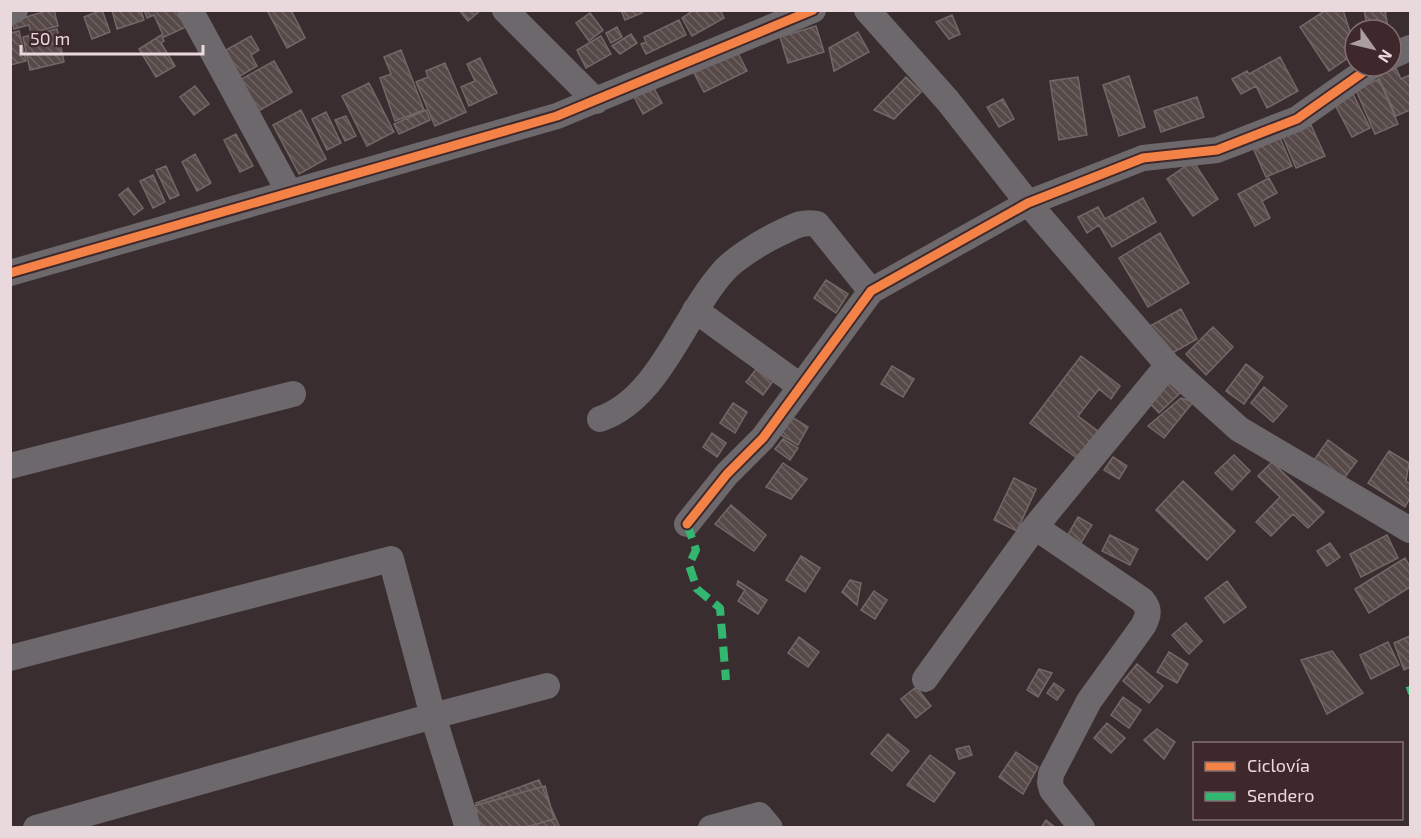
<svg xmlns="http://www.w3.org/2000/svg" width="1421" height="838" font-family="'Exo 2',sans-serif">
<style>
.building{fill:url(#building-back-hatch);stroke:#736867;stroke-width:1.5}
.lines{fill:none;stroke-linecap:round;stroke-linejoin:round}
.minor{stroke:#6d686b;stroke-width:26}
.quiet{stroke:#33b770;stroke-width:8;stroke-dasharray:15 8;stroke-linecap:butt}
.cycleway-casing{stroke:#3f282c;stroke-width:13}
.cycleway{stroke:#f48246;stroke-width:9}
</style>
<defs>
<pattern id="building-back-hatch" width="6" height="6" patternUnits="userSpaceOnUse" patternTransform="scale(1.5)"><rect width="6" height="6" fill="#564948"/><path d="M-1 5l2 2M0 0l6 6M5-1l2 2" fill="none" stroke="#6e6362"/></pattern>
</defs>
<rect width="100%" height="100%" fill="#3a2d30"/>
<path class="building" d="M50,10H54L58,26L31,33L29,25L14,29L12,21Z
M102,10L110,32L92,39L84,17Z
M112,10H141L144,20L117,29Z
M144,10H178L186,27L164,37L154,15L147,18Z
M267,10H291L305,38L287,48Z
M459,10H481L468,21Z
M621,10H640L642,13L625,20Z
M694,10H720L724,18L692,36L682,18Z
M1326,10H1343L1355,47V53L1329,71L1300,27Z
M1364,10H1395L1385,12L1388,27L1373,30H1368Z
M590,13L603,30L589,41L576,23Z
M952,15L960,34L949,39L936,22Z
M679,20L686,35L646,54L641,44L646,42L644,37Z
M816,26L824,52L788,63L780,37Z
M617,27L622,37L611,43L606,33Z
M57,29L64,62L30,70L23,37Z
M19,31L26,61L10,65V33Z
M858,32L869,52L834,71L829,48Z
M631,34L637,43L620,54L612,46Z
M161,35L164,41L161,43L175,66L156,77L139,49Z
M251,36L259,50L251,55L257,66L240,76L226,50Z
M601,36L611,54L586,68L577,50Z
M401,50L424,110L395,121L380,78L391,74L384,57Z
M737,51L747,71L704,92L694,73Z
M1280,57L1298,91L1267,108L1256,86L1241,94L1232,79L1247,71L1249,74Z
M480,58L497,93L469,106L461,87L475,81L467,64Z
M274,61L292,92L255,113L238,81Z
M445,63L466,112L435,126L416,82L428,77L426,71Z
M1396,68L1401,79L1410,75V110L1396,116L1378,76Z
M1129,76L1145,127L1119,136L1103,85Z
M906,77L921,92L894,119L874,110Z
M1078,77L1087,135L1059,140L1050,81Z
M1379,79L1398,124L1375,134L1356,90Z
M650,81L662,103L643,114L631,91Z
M369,83L394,132L367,146L342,96Z
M195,86L209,104L194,115L180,97Z
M1352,92L1370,128L1352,137L1333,101Z
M1197,97L1204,117L1161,132L1154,111Z
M1003,99L1014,119L999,127L987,107Z
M301,110L326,159L299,174L273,125Z
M426,110L430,120L399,134L394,124Z
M326,112L341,143L327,150L312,119Z
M346,116L356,136L345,141L335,120Z
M1311,125L1325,156L1296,168L1283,137Z
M236,134L253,166L240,172L224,140Z
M1280,138L1292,166L1266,177L1254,150Z
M195,154L211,183L197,191L182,162Z
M1193,161L1218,199L1193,216L1167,179Z
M166,166L179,195L170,199L156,170Z
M153,175L165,202L153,208L140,181Z
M1269,178L1277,193L1262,201L1270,218L1255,226L1238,194Z
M128,188L143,208L134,215L119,195Z
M1143,198L1156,222L1112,247L1099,225L1087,233L1078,217L1098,207L1105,219Z
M1160,233L1189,283L1148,307L1119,258Z
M826,280L848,294L836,313L814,298Z
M1181,309L1197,339L1167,356L1150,326Z
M1213,327L1233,347L1206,375L1186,354Z
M1081,356L1120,386L1111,399L1099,389L1078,416L1099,432L1078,459L1030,423Z
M1246,364L1263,377L1244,404L1226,391Z
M892,366L914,379L903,397L881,384Z
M757,368L774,380L763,395L746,382Z
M1165,376L1181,392L1159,413L1144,397Z
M1264,387L1287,406L1273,422L1251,403Z
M1181,398L1193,402L1164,438L1148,426Z
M733,403L747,412L735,433L720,423Z
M790,416L808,427L798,445L779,434Z
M712,433L726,443L717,457L703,447Z
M783,439L798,448L790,460L775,449Z
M1328,440L1357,461L1342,481L1314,460Z
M1389,451L1409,463L1406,481L1410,484V498L1405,507L1368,483Z
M1234,455L1250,471L1232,490L1215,473Z
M1113,457L1127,466L1119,479L1104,470Z
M1272,462L1324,512L1308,528L1293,514L1271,536L1256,522L1280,497L1258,476Z
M783,463L807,479L791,499L766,487Z
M1014,478L1036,489L1017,531L994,520Z
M1183,481L1235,531L1207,560L1156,510Z
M731,505L766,535L754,551L715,524Z
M1078,517L1092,525L1079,546L1066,538Z
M1110,535L1138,549L1130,565L1102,551Z
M1387,535L1398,558L1361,577L1350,554Z
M1330,543L1340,557L1327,566L1317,551Z
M801,556L820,568L805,592L786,580Z
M1405,558L1410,567V587L1369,613L1355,589Z
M850,580L861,583L857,605L842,592Z
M738,581L767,600L758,614L738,601L745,590L737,585Z
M1227,581L1246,607L1224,623L1205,598Z
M874,591L887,600L875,619L861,610Z
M1186,623L1202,641L1189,654L1172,635Z
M1410,636V667L1404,670L1394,643Z
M799,637L819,652L808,667L788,653Z
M1388,642L1399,665L1371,679L1360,655Z
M1332,651L1363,693L1327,714L1301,660Z
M1169,652L1188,664L1177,683L1157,672Z
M1137,664L1163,686L1149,703L1123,681Z
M1039,669L1052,673L1038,697L1027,690Z
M1054,683L1064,690L1057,700L1047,693Z
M916,687L931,706L916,718L901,699Z
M1123,697L1141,710L1129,728L1111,715Z
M1107,723L1125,738L1111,753L1094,738Z
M1157,729L1175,742L1164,759L1144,740Z
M888,734L909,751L892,771L871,754Z
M969,746L972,755L959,759L956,749Z
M1016,752L1038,767L1023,794L999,777Z
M930,755L955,773L934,802L907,785Z
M539,780L560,828H478L476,803Z
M545,786L554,819L523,828H472L467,808Z
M1046,820L1056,828H1041Z"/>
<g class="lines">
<path class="minor" d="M190,10L289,192
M505,10L596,101
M867,10L948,101L1028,203L1168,365L1239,429L1410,530
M10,12L15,10
M1391,56L1410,48
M10,273L557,116L813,10
M695,310L800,386
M600,419C659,399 683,317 722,273C732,260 763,241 778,234C793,227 801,221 817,224L871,291
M10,466L293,394
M687,524L727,474L763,438L871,291L1028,203L1143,158L1217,150L1297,119L1372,66
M1035,527L1142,600C1150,609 1149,615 1143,626L1089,701L1051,774L1050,783L1052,790L1082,828
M10,658L391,559L433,716L468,828
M925,679L1035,527L1168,365
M36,828L433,716L547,686
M711,828L759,815L770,828"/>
<path class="quiet" d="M687,524L696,550L689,565L697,589L720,608L726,680
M1407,691L1410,690"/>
<g class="cycleway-casing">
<path id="cycleway" d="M10,273L557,116L813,10
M687,524L727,474L763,438L871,291L1028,203L1143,158L1217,150L1297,119L1372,66"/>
</g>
<use href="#cycleway" class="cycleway"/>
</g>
<rect width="1421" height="838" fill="none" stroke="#e9d9dc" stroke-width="24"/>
<rect x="1193" y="742" width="210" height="78" fill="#3f282c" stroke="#836f72" stroke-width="1.5"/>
<rect x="1205" y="762" width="30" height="9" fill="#f48246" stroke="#836f72" stroke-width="1.5"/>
<text x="1247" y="772" font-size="18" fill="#e9d9dc">Ciclovía</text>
<rect x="1205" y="792" width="30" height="9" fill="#33b770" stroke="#836f72" stroke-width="1.5"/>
<text x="1247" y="802" font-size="18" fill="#e9d9dc">Sendero</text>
<g transform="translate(1373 48) rotate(124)"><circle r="28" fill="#3f282c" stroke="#836f72" stroke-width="1.5"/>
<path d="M0-4.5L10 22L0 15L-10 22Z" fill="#ac9da0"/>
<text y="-9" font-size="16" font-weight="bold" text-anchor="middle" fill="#e9d9dc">N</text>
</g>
<path d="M21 45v9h182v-9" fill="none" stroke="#e9d9dc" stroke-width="3"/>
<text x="30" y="45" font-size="18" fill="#e9d9dc" stroke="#3f282c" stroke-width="4.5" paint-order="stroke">50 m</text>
</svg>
